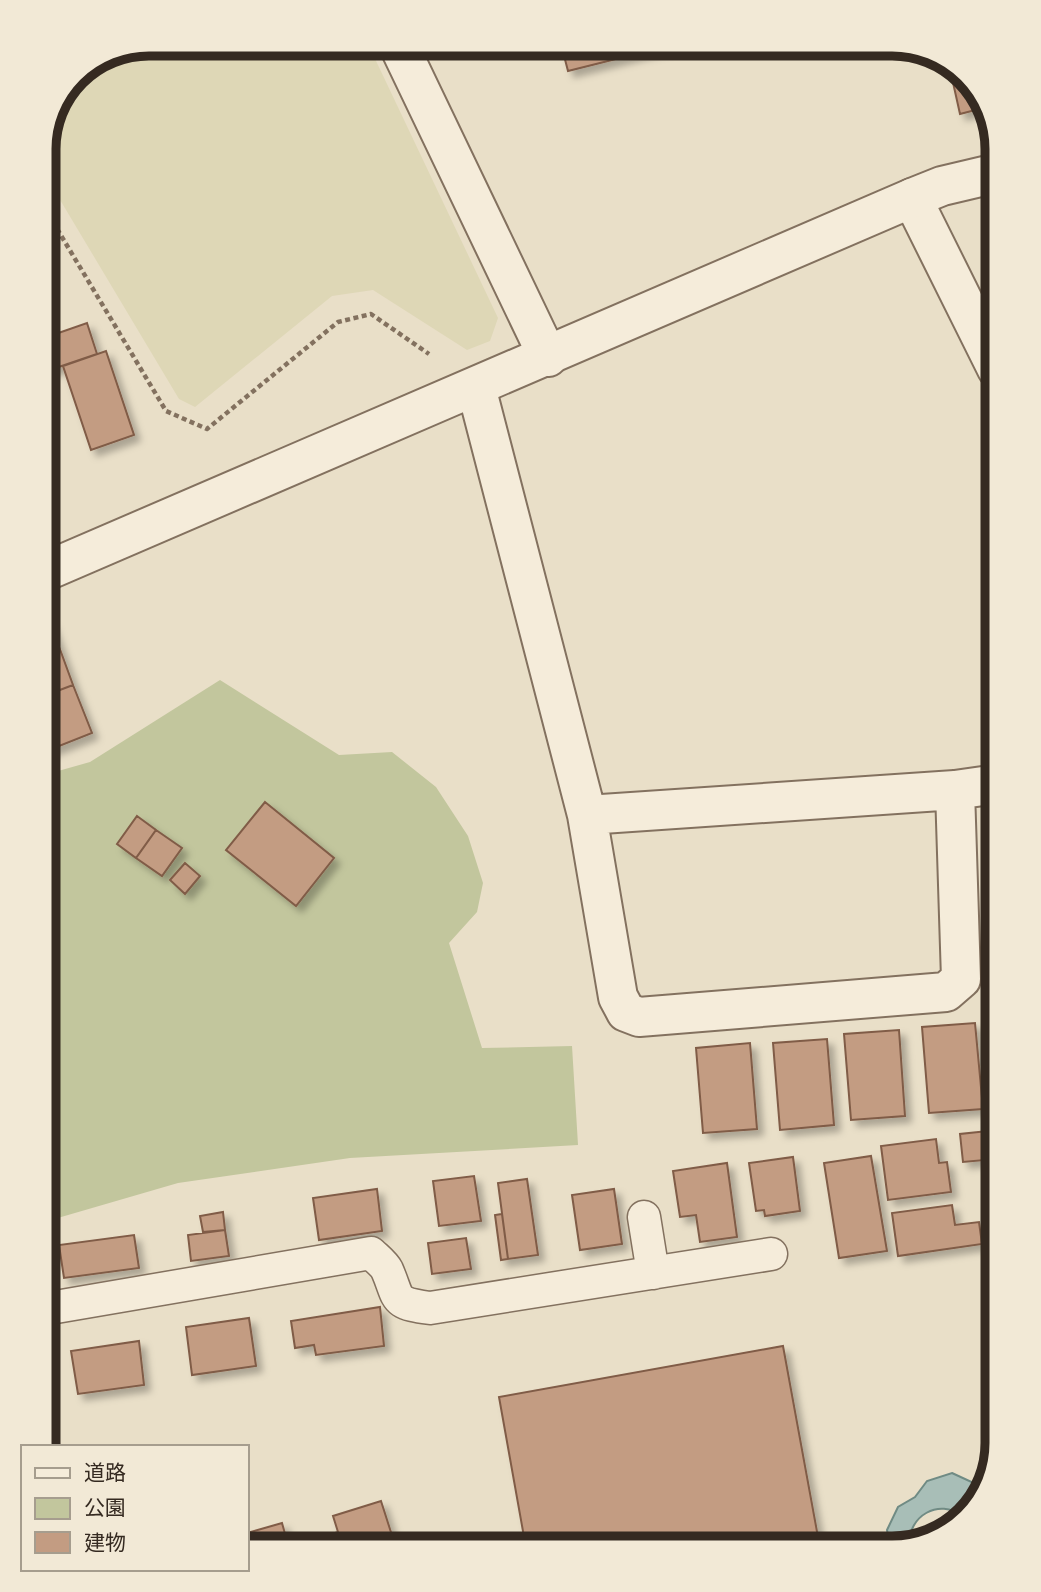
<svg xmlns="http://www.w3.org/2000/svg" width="1041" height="1592" font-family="'IBM Plex Serif','Noto Sans JP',serif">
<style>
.farmland{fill:#ded7b6}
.green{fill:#c2c69d;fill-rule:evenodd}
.water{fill:#a8beb7;stroke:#708b84;stroke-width:2}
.building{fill:#c39c82;stroke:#805c47;stroke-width:2;filter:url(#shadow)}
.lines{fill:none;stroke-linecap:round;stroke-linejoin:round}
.service-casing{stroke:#83715f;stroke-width:35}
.minor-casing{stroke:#83715f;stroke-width:42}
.tertiary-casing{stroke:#83715f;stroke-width:42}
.path{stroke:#83715f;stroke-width:4.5;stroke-dasharray:5 3.5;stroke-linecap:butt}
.service{stroke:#f5ecda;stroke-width:32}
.minor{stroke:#f5ecda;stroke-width:38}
.tertiary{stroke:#f5ecda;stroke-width:38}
.rim{fill:none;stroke:#352a21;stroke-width:9}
</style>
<defs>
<filter id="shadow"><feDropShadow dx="6" dy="6" stdDeviation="3.5" flood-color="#0004"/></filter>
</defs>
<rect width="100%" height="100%" fill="#e9dfc8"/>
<path class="farmland" d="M149,44H368L498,318L490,341L467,350L373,290L332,296L195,407L179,399L44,173V142L75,74Z"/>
<path class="green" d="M220,680L339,755L392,752L436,787L468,836L483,883L477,912L449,943L482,1048L572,1046L578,1145L350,1158L178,1183L44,1222V775L90,762ZM265,803L334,858L296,905V906ZM138,816L182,849L162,876L118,844Z"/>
<path class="water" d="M952,1473L976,1484L982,1495L980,1501L963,1516C938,1498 909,1516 909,1544L890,1548L887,1530L898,1507L915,1497L927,1481Z"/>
<path class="building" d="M561,44H676L568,71Z
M948,60L986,102L987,107L960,114Z
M997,212V232L988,213Z
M87,323L97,354L44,372V338Z
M106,351L134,435L91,450L63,366Z
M50,622L73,685L44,696V625Z
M73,685L92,733L44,752V696Z
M265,802L334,858L296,906L226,850Z
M137,816L156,830L136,858L117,844Z
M156,830L182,848L162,876L136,858Z
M185,863L200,876L185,894L170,880Z
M975,1023L983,1109L929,1113L922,1027Z
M899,1030L905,1116L851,1120L844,1034Z
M827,1039L834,1125L780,1130L773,1043Z
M750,1043L757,1129L703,1133L696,1048Z
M997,1130V1169L984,1170V1160L963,1162L960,1134Z
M936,1139L939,1163L947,1162L951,1192L888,1200L881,1146Z
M871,1156L887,1251L839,1258L824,1163Z
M793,1157L800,1211L765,1216L764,1210L756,1211L749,1163Z
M727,1163L737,1237L700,1242L696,1215L680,1217L673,1171Z
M474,1176L481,1221L439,1226L433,1181Z
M527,1179L538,1255L508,1259L498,1183Z
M377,1189L382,1231L319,1240L313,1198Z
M614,1189L622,1244L580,1250L572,1195Z
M952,1205L955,1225L979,1222L982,1244L898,1256L892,1213Z
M223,1212L225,1230L203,1232L200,1216Z
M502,1214L508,1259L501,1260L495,1215Z
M225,1230L229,1256L191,1261L188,1235Z
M134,1235L139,1268L64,1278L59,1245Z
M466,1238L471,1269L432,1274L428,1243Z
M380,1307L384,1346L316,1355L314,1345L295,1348L291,1321Z
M249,1318L256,1366L192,1375L186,1327Z
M139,1341L144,1385L78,1394L71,1351Z
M783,1346L820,1548H526L499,1397Z
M381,1501L396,1548H324L320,1538L338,1532L333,1516Z
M282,1523L289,1548H247V1533Z"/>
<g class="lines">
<g class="service-casing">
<path id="service" d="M644,1217L653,1273
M44,1309L371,1253C376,1258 384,1264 387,1270C400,1300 392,1303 430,1308L771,1254"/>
</g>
<g class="minor-casing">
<path id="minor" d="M398,44L548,357
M912,198L997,369
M476,387L587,815L618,997L626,1012L639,1017L946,992L961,979L955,790
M587,815L955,790L997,784"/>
</g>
<g class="tertiary-casing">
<path id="tertiary" d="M44,572L912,198L942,186L997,173"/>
</g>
<path class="path" d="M44,207L166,411L207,429L338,322L371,314L429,354"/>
<use href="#service" class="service"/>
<use href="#minor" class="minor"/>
<use href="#tertiary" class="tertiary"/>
</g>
<path d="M0 0H1041V1592H0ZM149 56H892A93 93 0 0 1 985 149V1443A93 93 0 0 1 892 1536H149A93 93 0 0 1 56 1443V149A93 93 0 0 1 149 56Z" fill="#f2e9d6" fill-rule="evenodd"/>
<path class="rim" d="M149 56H892A93 93 0 0 1 985 149V1443A93 93 0 0 1 892 1536H149A93 93 0 0 1 56 1443V149A93 93 0 0 1 149 56Z"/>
<rect x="21" y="1445" width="228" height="126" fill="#f2e9d6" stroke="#a69d8e" stroke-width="2"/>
<rect x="35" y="1468" width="35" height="10" fill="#f5ecda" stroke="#a69d8e" stroke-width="2"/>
<text x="84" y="1480" font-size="21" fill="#352a21">道路</text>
<rect x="35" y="1498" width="35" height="21" fill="#c2c69d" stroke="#a69d8e" stroke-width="2"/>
<text x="84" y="1515" font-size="21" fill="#352a21">公園</text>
<rect x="35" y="1532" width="35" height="21" fill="#c39c82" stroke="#a69d8e" stroke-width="2"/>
<text x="84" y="1550" font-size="21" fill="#352a21">建物</text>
</svg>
